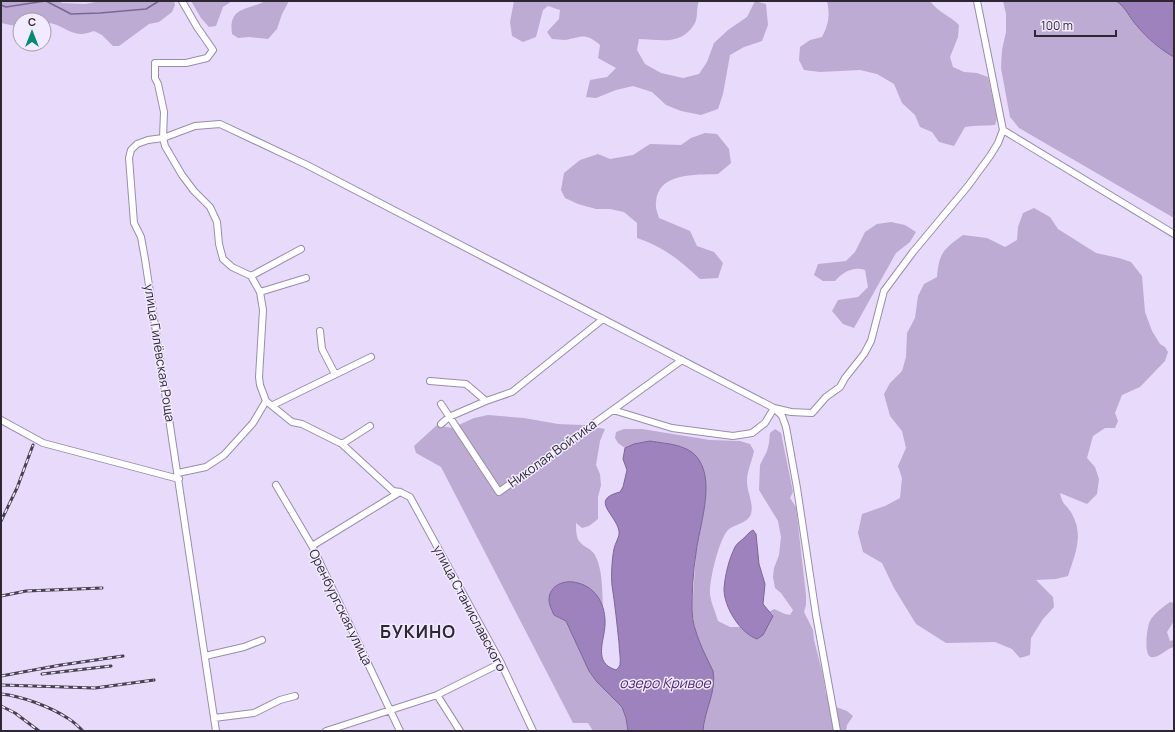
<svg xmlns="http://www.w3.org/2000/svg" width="1175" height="732" font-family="Manrope,sans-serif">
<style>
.green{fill:#bdabd3}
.water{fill:#9d82bd;stroke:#7b6794}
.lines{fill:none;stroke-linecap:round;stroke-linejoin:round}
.stream{stroke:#7b6794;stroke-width:1.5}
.minor-casing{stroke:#9a8cab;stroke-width:8}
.minor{stroke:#fff;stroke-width:6}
.rail-casing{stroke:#474050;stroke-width:3}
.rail{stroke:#f2eafe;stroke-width:1.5;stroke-dasharray:4.5;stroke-linecap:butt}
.labels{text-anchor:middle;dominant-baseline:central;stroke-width:3;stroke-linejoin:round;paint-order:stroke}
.street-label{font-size:13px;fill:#2d2734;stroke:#f2eafe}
.water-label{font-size:14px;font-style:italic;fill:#4d2870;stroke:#f2eafe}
.district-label{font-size:17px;font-weight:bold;letter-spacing:1px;fill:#2d2734;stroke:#f2eafe}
</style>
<rect width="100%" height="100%" fill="#e8dafb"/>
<path class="green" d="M1,1H59L62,3L85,4L101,1H174L175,5L172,12L159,22L149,24L119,46H113L102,35L94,31C90,32 85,34 81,34C68,34 57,21 44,23V20H20V27L1,23Z
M191,1H232L223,7L216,26L209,27L201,18Z
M265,1H289L282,14L277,29L268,39L249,37L238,38L232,34C228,6 248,11 265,1Z
M514,1H699C696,8 698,17 695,23C681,47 660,39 639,39L637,50L645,64L661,73L683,78L699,74L707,62L714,43L728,30L747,17L755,1L766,4L768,25L762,41L744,47L730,55L723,94L718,109L701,115L681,111L666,105L652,92L633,86L616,90L596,98L586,97L590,80L607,77L616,68L598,58L600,45C585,32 582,37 565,40C561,40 556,39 552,39L547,32L559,19L560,10L548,6L543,10L536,37L523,42L512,36L510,22Z
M827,1H930C939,13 949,15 959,25L958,37L950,57L953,67L964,72L977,73L988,77L997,119L995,125C985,126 976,125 965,127L954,146L939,142L932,132L920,127L915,115L902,103L894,84L877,74L860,70L820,72L804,70L799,60L800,47L810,40L822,37C829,24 830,15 827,1Z
M1003,1H1116C1126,7 1130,19 1138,27C1147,38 1161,50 1174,57V218L1019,128L1010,117L1001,68L1002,50L1006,32V14Z
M705,133L717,134L729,149L731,163L718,174C696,175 657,172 656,203C655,208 658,214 659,218L690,231L697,246L714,252L723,263L718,278L700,279C681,261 662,246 637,238V223L624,212L610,209H596L578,204L565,198L561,190L564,173L580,160L598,154L610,159L633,155L650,144L681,145L691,138Z
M1034,208L1050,217L1058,229L1096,253L1119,258L1131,262L1142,276L1145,312L1152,331L1160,344L1165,347L1168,352L1165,361L1140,387L1122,395L1115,413L1118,421L1115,428H1105L1093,436L1087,458L1095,467L1099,479L1097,494L1087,504L1060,493C1063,507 1066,503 1072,514C1084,536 1075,554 1068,576L1056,579L1036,580L1053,597L1054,607L1043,619L1031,638L1030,655L1020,658L1012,649L995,642L946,643L916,624L894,588L882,563L863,552L858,533L862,514L885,506L900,498L902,478L898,466L906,448L902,431L890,416L884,394L890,383L902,371L906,357L907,333L915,318L918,296L924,284L937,277C939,252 944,249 963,235L987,238L1005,247L1017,240L1018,227L1023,213Z
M891,222L905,225L916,232L910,242L896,253L854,328L843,324L832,311L838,300L858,297L868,287L865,270C853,266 843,272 835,281H823L814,275L818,264L846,261L855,252L865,232L877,224Z
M488,415L524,418L558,424L582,425L605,429L600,441L596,465L600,474L601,485L598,497V519L589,526L582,528L576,523C576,528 576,537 579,541C583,547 591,548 595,555C603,570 602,591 603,607L597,596L554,615L566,620L589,671L597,682L622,707L626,718L628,731H593L588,723H573L441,467L416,453L414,446L437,425L452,428L474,418Z
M624,429H642L710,440L740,441L750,444L754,451C752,461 747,471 747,481C747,493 754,503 751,514C747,524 734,524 728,530C719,539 709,581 710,594C711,603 716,613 718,621L730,627H742L747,633L773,614L769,612L774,609L785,614L790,615L793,610L781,593L775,588L773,577L774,568L779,555L781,537L778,521L759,490L760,465L767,451L769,443L770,433L775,429L781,433L793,492L790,498L796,507L806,595V605L804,612L813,630L814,640L822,671L826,694L836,707L847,711L853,716L847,725L846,731H703C704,712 713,695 714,677L697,637L692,612L696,552L705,497L683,447C663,442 644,438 625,448L618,443L615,438L616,432Z
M1170,602L1174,603V621L1167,632L1170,641L1174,640V647C1166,648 1159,659 1151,657C1143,655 1147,624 1151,619C1156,612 1163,607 1170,602Z"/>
<path class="water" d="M1116,1H1174V57C1161,50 1147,38 1138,27C1130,19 1126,7 1116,1Z
M650,441C667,444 689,444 699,460C715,484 699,527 696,553C693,571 692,592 692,611C693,632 704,652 713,671C717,691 704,711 703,731H628L626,718L622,707L597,682L589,671L566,621L554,615C552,610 549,605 549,600C549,585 565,579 578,583C597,588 606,606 605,625C604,642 593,663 616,670C618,668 619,667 620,665C621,658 619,650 619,643C617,624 615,605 612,585C611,576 612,558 614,549C615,543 620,537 619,531C616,514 589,500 620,492L623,487L627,470L623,459L625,448L634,444Z
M753,530L756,534L759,564L765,584L763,604L773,616L763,635L757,639C740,633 724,607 724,589C725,575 729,559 735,547C737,543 741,541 744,538C747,535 749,532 753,530Z"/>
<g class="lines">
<path class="stream" d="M46,1L71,14L100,13L146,9L159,1
M1,5L6,7L45,1"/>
<g class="minor-casing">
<path id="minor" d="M182,1L197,27L213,50L207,58L186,63H155V78L158,84L164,112L163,138L165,146L182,175L194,191L210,207L217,222L219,244L223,259L232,267L251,276L260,292L263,310L259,377L260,385L266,401L292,422L302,424L342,444L393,491L400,492L410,497L501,663L533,731
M1003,130L1174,234
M251,276L301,249
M260,292L306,278
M320,331L322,349L335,374
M430,381L466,384L486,401L512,392L603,319
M441,404L499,492L682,360
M273,405L371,357
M774,408L782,416L786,427L797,488L816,615L837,731
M613,410L672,428L733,436L752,433L765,423L774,408
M1,420L43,443L179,479
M441,424L449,417L486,401
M342,444L370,426
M178,473L206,467L224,455L253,423L266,401
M276,485L312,546L400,731
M312,546L400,492
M205,656L244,647L262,640
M437,695L460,731
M214,718L254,713L280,700L295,696
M216,731L145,259L141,237L134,223L129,158L131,150L137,144L148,140L163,138L195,126L220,124L307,165L774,408L791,412L812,413L826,397L840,387L845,378L864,354L871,341L884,291L913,252L968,186L990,156L998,143L1003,130L977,1
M326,731L437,695L501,663"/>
</g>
<use href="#minor" class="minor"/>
<g class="rail-casing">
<path id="rail" d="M1,521L17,488L33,445
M1,596L26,591L102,588
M42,674L111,666
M1,676L61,665L123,656
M1,685L95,688L154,680
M1,694C22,696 51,707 69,719C74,722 79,727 83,731
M1,706L15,713L39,731"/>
</g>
<use href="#rail" class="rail"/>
</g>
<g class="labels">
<g class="street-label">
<text transform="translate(160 353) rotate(81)">улица Гилёвская Роща</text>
<text transform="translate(552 453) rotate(-36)">Николая Войтика</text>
<text transform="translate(341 607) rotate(64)">Оренбургская улица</text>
<text transform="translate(470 608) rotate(62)">улица Станиславского</text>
</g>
<g class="water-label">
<text x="665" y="682">озеро Кривое</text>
</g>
<g class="district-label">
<text x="418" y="631">БУКИНО</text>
</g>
</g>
<rect width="1175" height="732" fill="none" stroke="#2d2734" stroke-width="4"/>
<g transform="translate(32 32)"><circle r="19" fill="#f2eafe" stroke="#a39cad"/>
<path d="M0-3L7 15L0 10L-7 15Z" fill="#028c73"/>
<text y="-6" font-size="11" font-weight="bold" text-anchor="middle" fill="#2d2734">С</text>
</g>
<path d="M1035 30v6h81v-6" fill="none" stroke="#2d2734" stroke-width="2"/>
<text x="1041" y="30" font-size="12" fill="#2d2734" stroke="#f2eafe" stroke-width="3" paint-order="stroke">100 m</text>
</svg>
